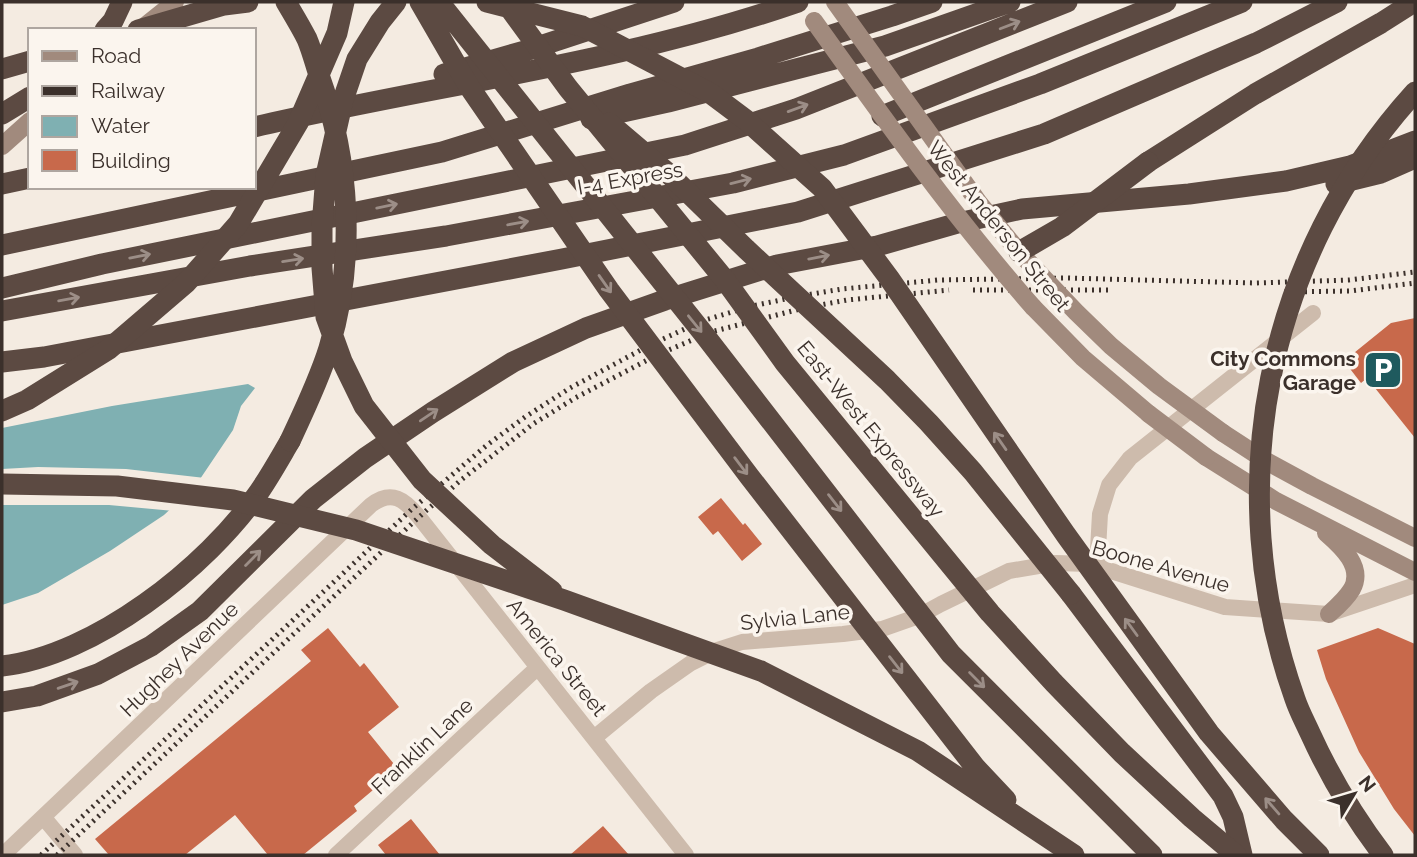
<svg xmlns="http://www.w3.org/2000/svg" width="1417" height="857" font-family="Raleway,sans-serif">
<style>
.water{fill:#7fb0b2}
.pier{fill:#f4ebe1}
.building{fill:#c8694b}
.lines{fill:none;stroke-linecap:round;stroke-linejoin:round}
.street{stroke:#cdbbac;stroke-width:16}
.secondary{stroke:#a18a7d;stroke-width:18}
.highway{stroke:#5c4a42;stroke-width:21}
.rail{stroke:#3b302b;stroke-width:5;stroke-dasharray:2 5;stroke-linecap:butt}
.secondary-bridge{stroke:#a18a7d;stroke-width:18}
.highway-bridge{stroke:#5c4a42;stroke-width:21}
.oneway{stroke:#9c8e87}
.labels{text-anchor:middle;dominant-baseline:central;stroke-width:7;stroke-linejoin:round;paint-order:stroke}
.street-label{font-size:21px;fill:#3b302b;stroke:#fbf5ee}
.poi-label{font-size:21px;font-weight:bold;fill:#3b302b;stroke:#fbf5ee;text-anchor:end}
</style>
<rect width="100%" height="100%" fill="#f4ebe1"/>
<path class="water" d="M248,384L255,388L241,406L233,430L196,485L164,515L110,551L38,593L2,605V428L112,406Z"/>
<path class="pier" d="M38,467L126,469L205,478L199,487L174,511L109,505H2V469Z"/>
<path class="building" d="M1415,318V438L1367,378L1361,383L1344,361L1391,323Z
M721,498L743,525L745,523L762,544L742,561L718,531L713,535L698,517Z
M328,628L360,667L364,663L399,707L368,732L398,769L354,806L357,811L303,855H268L235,815L185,855H109L95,839L311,661L301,650Z
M1378,628L1415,644V836L1394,809L1359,752L1326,679L1317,650Z
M411,819L440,855H386L378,845Z
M603,826L629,855H570Z"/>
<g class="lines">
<path class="street" d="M1097,567L1100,514L1109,485L1130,458L1313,313
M594,738L651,691L691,663L717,650L742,642L843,634L882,629L919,616L941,604L1009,571L1056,563L1089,564L1225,607L1329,614L1415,585
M44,818L75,855
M3,855L371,505C392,489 405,500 419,517L686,855
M336,855L537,668"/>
<path class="secondary" d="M145,26L175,2
M2,146L30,121
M1033,307L1083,358L1149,414
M1223,433L1266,461L1312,486L1415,538
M1206,457L1276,501L1415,572
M1326,533C1342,547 1364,567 1352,589C1346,599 1337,607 1329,614"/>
<path class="highway" d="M105,30L113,21L122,2
M2,69L30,61
M444,74L528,50L674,2
M2,114L30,97
M882,116L1166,2
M591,119L668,102L885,46L1010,2
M254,127C435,85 622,63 798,2
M1148,162L1255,94L1381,23L1414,2
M2,184L30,178
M1336,184L1381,173L1415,158
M2,245L442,152L630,94L758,58L892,16L932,2
M2,288L102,264L685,145L796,109L1067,2
M2,311L250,266L446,236L733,183L844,155L1040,84L1242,2
M2,362L44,357L562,259L798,212L1044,134L1256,43L1337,2
M1071,594L1223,796L1233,817L1242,855
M2,666C94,656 207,567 259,492C270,476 280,458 290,441
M2,702L37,696L98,674L151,646L200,611L313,499L365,458L433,412L513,362L586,328L665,300L777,265L877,246L958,223L1022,209L1189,194L1286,181L1350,166L1415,141"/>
<path class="rail" d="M973,290H1113
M1284,292L1350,291L1415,283
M41,855L412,509L487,445L525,417L570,388L650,345L702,321L752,306L800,296L842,289L938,280L1067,278L1255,283L1349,280L1415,272
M57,855L419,517L461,480L533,424L575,398L657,355L711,332L804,308L847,300L949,290"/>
<path class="secondary-bridge" d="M835,2L979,203L1019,252L1076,312L1111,346L1159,386L1223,433
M814,21C884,119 954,217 1033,307
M1149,414L1206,457"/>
<path class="highway-bridge" d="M286,2C293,14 301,27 307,39C312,51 315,63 319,75C350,161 356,259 329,348C319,380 304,411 290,441
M396,2L380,22L357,59L343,100L326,175L322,226V268L326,317L342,361L364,406L422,480L492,545L552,591
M420,2L468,85L609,290L749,476L975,767L1006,800
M439,2L703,333L951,654L1152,855
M487,2L582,26L710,93L746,120L822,188L889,278L1066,535L1209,733L1284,820L1319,855
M511,10L568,88L725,280L785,363L990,613L1054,683L1122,753L1192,818L1236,855
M138,30L224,5L248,2
M609,123L669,174L746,249L887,380L929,423L973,472L1071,594
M1019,252L1062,227L1148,162
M2,411L27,400L109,349L186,283L238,224L298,123L337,33L344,2
M2,484L117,486L233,500L356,530L564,600L761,671L918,751L1074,855
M1383,855C1354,817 1330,777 1310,733C1305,722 1299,711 1295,699C1220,489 1265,257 1415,92"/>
</g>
<defs><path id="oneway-shaft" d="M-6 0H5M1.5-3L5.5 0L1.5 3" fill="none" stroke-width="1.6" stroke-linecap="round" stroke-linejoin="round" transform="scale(1.75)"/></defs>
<g class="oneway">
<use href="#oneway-shaft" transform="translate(1010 25) rotate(-21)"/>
<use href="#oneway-shaft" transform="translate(798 108) rotate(-20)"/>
<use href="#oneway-shaft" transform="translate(741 181) rotate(-14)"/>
<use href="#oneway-shaft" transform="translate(387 206) rotate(-12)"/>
<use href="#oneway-shaft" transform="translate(518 223) rotate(-10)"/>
<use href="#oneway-shaft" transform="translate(140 256) rotate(-11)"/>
<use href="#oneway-shaft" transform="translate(819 257) rotate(-11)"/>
<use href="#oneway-shaft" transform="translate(293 260) rotate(-9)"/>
<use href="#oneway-shaft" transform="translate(605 284) rotate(55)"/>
<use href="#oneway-shaft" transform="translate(69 299) rotate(-10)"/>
<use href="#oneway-shaft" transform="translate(695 324) rotate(51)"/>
<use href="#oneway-shaft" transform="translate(429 415) rotate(-34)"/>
<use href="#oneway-shaft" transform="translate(1000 441) rotate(-125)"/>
<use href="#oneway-shaft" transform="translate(741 466) rotate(53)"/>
<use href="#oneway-shaft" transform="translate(835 503) rotate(52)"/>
<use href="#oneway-shaft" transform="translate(253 558) rotate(-45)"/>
<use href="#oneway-shaft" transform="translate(1131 627) rotate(-126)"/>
<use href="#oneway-shaft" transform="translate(896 665) rotate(52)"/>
<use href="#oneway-shaft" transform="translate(977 680) rotate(45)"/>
<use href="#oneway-shaft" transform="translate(68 685) rotate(-19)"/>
<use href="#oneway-shaft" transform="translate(1272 806) rotate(-131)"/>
</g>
<defs>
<g id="parking-square" transform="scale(2.0125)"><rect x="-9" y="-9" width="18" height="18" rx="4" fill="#1f5a5e" stroke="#fbf5ee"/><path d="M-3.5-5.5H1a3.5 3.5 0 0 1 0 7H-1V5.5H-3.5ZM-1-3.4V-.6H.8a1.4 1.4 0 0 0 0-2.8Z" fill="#fff"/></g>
</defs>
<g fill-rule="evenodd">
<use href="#parking-square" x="1383" y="370"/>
</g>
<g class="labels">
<g class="street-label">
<text transform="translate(630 178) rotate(-10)">I-4 Express</text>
<text transform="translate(999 226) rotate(51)">West Anderson Street</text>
<text transform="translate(871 429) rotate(51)">East-West Expressway</text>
<text transform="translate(1161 566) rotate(16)">Boone Avenue</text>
<text transform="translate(795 617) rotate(-6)">Sylvia Lane</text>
<text transform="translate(557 657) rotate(51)">America Street</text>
<text transform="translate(179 659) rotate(-44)">Hughey Avenue</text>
<text transform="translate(422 746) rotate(-43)">Franklin Lane</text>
</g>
<g class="poi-label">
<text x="1356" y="358">City Commons<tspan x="1356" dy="24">Garage</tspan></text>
</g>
</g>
<rect width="1417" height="857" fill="none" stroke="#3b302b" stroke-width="7"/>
<rect x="28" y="28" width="228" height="161" fill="#fbf5ee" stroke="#aea6a0" stroke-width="2"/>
<rect x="42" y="51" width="35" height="10" fill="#a18a7d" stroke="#aea6a0" stroke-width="2"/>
<text x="91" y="63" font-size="21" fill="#3b302b">Road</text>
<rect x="42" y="86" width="35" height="10" fill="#3b302b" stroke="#aea6a0" stroke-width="2"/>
<text x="91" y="98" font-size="21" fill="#3b302b">Railway</text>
<rect x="42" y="116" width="35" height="21" fill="#7fb0b2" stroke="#aea6a0" stroke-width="2"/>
<text x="91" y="133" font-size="21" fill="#3b302b">Water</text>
<rect x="42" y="150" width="35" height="21" fill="#c8694b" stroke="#aea6a0" stroke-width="2"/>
<text x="91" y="168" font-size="21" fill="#3b302b">Building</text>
<g transform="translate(1354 794) rotate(52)" stroke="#fbf5ee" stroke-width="5" paint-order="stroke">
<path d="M0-5L12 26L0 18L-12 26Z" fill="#3b302b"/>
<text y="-10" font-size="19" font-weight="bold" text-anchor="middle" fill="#3b302b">N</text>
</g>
</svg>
